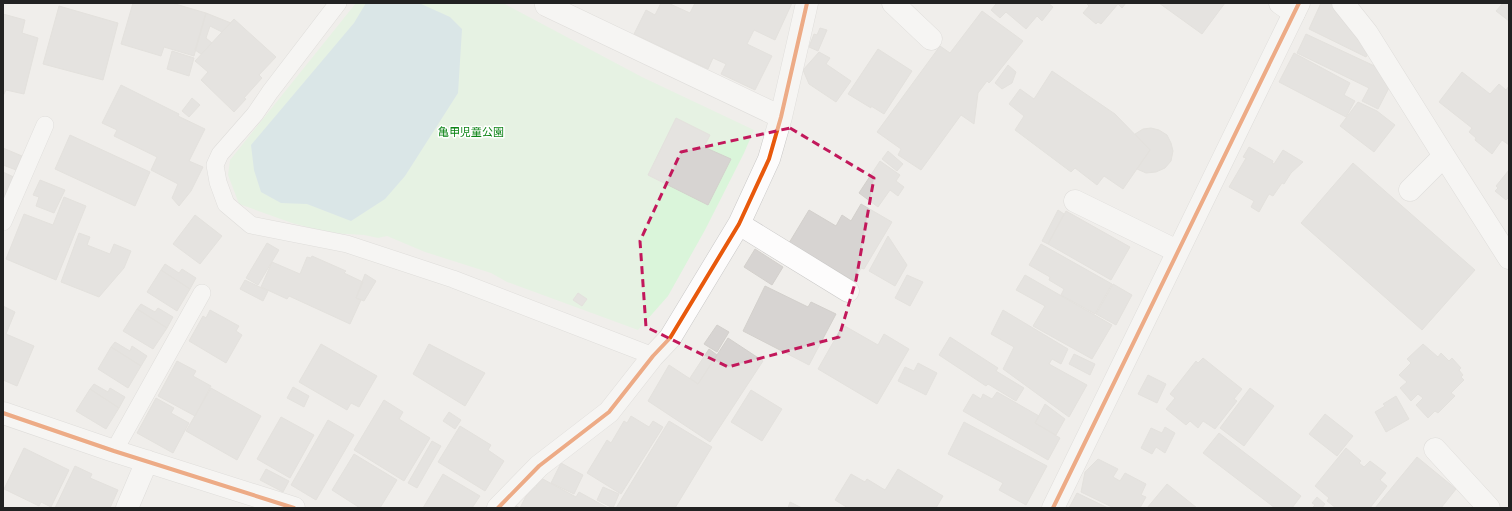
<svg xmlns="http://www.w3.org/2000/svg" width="1512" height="511" font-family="Inter,'Noto Sans JP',sans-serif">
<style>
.park{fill:#daf5da}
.water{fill:#bfdbe3}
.building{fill:#d7d4d2;stroke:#d3d0cc}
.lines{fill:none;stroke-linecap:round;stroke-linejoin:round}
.service-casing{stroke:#c9c8c7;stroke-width:18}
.minor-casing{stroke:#c9c8c7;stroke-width:23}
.tertiary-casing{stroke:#c9c8c7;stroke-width:23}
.service{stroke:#fdfcfc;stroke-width:17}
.minor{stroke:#fdfcfc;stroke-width:22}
.tertiary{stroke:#fdfcfc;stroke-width:22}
.cycleway-casing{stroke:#fff;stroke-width:6}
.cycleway{stroke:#e8590c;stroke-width:4}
.marked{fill:none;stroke:#c2185b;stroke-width:3;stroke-dasharray:8 5;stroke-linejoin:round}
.labels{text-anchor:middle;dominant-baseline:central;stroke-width:3;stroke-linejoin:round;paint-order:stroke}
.park-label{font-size:11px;fill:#0c8416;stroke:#fff}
</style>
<rect width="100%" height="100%" fill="#f0eeeb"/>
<path class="park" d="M356,3H503L642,77L754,130L744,153L705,230L668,296L638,330L507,282L491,273L425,252L387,236L378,238L364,235L330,233L292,223L239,204L228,175L230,160Z"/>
<path class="water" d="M366,3H419L450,17L462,29L458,93L405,176L385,199L351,221L307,204L281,203L261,192L254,170L251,145L354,23Z"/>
<path class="building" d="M133,3H172L206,13L194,56L164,47L161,56L121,44Z
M661,3H668L690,13L695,3H792L775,40L754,30L747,44L772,56L755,90L721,74L726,64L713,58L708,69L634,34L646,10L655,15Z
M995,3H1048L1053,7L1042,21L1037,16L1026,29L1006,12L1000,18L991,10L996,4Z
M1086,3H1126L1122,8L1118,4L1101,24L1098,22L1096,24L1083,13L1089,6Z
M1159,3H1225L1202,34Z
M1321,3H1336L1370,50L1366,57L1309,29Z
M1503,3H1509V21L1496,11Z
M59,6L118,23L103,80L43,64Z
M982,11L1023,41L991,81L989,83L987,81L978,93L974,124L961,115L921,170L898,155L901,149L877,132L940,46L950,53Z
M206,13L231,23L222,32L210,26L206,38L212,43L201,54L195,50Z
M3,14L25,20L22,33L38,38L24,94L6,90L3,96Z
M234,19L276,57L259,75L262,78L244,98L246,99L234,112L201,80L208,72L195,61Z
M820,28L827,30L818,51L809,47L814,34L817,35Z
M1306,34L1381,69L1392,82L1378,109L1362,101L1369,88L1297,53Z
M878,49L912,71L884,114L871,106V108L848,94Z
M172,51L194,58L189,76L167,69Z
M819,52L830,58L826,64L851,81L836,102L809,84L803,70Z
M1294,53L1350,83L1344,95L1355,101L1346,117L1279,82Z
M1008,65L1016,72L1012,83L1002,89L995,83Z
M1052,71L1115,114L1150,150L1123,189L1104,176L1097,185L1075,168L1071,172L1015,130L1024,116L1009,104L1020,89L1034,99Z
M1462,72L1490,94L1499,84L1506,90L1509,86V145L1502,140L1492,154L1475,140L1476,138L1469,132L1472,128L1439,102Z
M121,85L179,114L178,116L205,129L189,161L203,167L191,191L179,206L172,198L178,184L151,170L157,157L114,136L117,130L102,123Z
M192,98L200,105L189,117L182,111Z
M1358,102L1377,111L1395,125L1374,152L1340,126Z
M676,118L710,135L704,147L731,159L708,205L648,175Z
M1151,128L1159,130L1167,135L1171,143L1173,151L1171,161L1165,168L1156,172L1146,173L1137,169L1150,150L1135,134L1143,129Z
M70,135L150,172L135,206L55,169Z
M1249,147L1273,161L1272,163L1274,164L1283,150L1303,162L1291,173L1284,184L1282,183L1273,196L1269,194L1259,212L1251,207L1254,201L1229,187L1246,158L1243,157Z
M3,148L22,156L16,170L3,165Z
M888,151L903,164L897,171L882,159Z
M880,161L900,175L896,181L904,187L898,196L890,190L878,207L859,193Z
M1353,163L1475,270L1422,330L1301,223Z
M1509,170V197L1506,200L1495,191L1498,188L1496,186Z
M3,172L18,179L3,205Z
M40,180L65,190L54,213L36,206L39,197L33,195Z
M64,197L86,206L56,280L6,259L24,214L53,225Z
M861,204L892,222L864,269L861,268L854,281L789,243L809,210L836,226L842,215L851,221Z
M1058,210L1064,214L1048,244L1042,241Z
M1066,211L1130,247L1111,280L1048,244Z
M195,215L222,236L200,264L173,244Z
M79,233L90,237L87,245L110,254L114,244L131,251L124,268L99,297L61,282Z
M888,236L907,265L895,286L869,271Z
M267,243L279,250L258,285L246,278Z
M1041,244L1112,284L1095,314L1061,295L1064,289L1049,280L1050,277L1029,265Z
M755,249L783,267L772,285L744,267Z
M312,256L346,271L344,273L363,282L356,298L361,300L350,324L289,296L287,299L261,287L272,262L300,274L307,257L311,258Z
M165,264L179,273L182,269L196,278L190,289L161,270Z
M161,270L190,289L177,311L147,292Z
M365,274L376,281L364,301L356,298Z
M907,275L923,282L910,306L895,298Z
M1025,275L1112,325L1092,359L1033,326L1045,306L1016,290Z
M245,280L268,291L263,301L240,289Z
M1113,284L1132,295L1116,325L1096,314Z
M765,286L808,307L811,302L836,314L809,365L743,331Z
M578,293L587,299L582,306L573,300Z
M141,304L155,312L158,308L173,317L167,328L137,309Z
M3,306L15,312L6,334L34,346L17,386L3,380Z
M137,309L167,328L153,349L123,331Z
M210,310L239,326L236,331L242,335L226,363L189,341L203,316L206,318Z
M1003,310L1068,349L1061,364L1052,359L1049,364L1087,385L1069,417L1003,369L1014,347L991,334Z
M717,325L729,332L717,352L704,344Z
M843,325L878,345L884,334L909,349L877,404L818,369Z
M950,337L998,368L996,371L1024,388L1016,401L988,384L986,386L939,355Z
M728,338L763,361L710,442L648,401L669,365L698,384Z
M115,342L130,351L132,346L147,356L141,366L111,347Z
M321,344L377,376L359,407L351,403L347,410L299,382Z
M429,344L485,373L465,406L413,374Z
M1423,344L1438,357L1441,353L1449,361L1452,358L1461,368L1459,370L1463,375L1461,377L1464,380L1451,393L1455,396L1438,413L1435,411L1428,418L1416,405L1423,398L1418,394L1411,401L1400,388L1407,382L1399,375L1411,363L1407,359Z
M111,347L141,366L128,388L98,369Z
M709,349L717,355L698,384L690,378Z
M1074,354L1095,364L1090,375L1069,364Z
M1203,358L1242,389L1234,399L1237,401L1215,429L1203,421L1198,428L1190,421L1186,425L1166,409L1175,398L1170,394L1196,361L1198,363Z
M177,361L196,371L193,376L211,386L195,416L158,396Z
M918,363L937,373L926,395L898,381L905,367L914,371Z
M1148,375L1166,384L1157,403L1138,394Z
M94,384L108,392L110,388L125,397L119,408L90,389Z
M293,387L309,396L304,407L287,398Z
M211,388L261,416L237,460L186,431Z
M1250,388L1274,406L1244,446L1220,428Z
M90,389L119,408L106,429L76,411Z
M751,390L782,409L762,441L731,422Z
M997,392L1039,416L1035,423L1060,438L1048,460L963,411L973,394L981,399L983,394L992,399Z
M1396,396L1409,419L1386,432L1375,412L1385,406L1383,404Z
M156,398L174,408L171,413L189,423L173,453L137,433Z
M384,400L403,412L399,419L430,438L404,481L354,450Z
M1045,404L1065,419L1056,435L1035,423Z
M449,412L461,420L455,429L443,421Z
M1325,414L1353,436L1337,456L1309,434Z
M631,416L649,427L653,421L663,427L621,494L587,473L607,440L611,443L624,421L627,423Z
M281,417L314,435L290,478L257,459Z
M328,420L354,435L316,500L291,485Z
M669,421L712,447L675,508H616Z
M964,422L1047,466L1026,505L999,490L1003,483L948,454Z
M460,426L491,445L488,450L504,461L485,491L438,462Z
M1165,427L1175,433L1165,453L1156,447L1152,454L1141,448L1151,428L1162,433Z
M1219,433L1301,496L1292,508H1275L1203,453Z
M432,441L441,446L417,488L408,483Z
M24,448L69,470L51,507L41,502L39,506L4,489Z
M1346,448L1361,461L1359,463L1364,467L1370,461L1386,473L1380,480L1387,486L1370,508H1336L1327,501L1329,498L1315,486Z
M354,454L397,480L380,508H360L332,490Z
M1417,457L1456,489L1441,508H1375Z
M1098,459L1118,469L1113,477L1120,481L1125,473L1146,484L1141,495L1146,497L1140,508H1114L1081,492L1085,472Z
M561,463L583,475L574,494L551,483Z
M75,466L92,474L90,478L118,490L110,508H55Z
M266,469L289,481L283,492L260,480Z
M898,469L943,496L936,508H848L835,500L851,474L865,482L867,479L885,490Z
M443,474L480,496L472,508H423Z
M541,478L576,497L579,492L608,508H511L513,504L520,508L531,486L535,488Z
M1167,484L1197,508H1147Z
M603,487L619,494L613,508L597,500Z
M1077,493L1108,508H1069Z
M1317,497L1325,504L1322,508H1312L1315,505L1312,503Z
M790,502L802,508H785H788Z"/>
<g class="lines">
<g class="service-casing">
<path id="service" d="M338,3L270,92L255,114L220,154L215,165L218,182L226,204L251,225L347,244L453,279L653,356
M3,222L45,125
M114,451L202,293"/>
</g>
<g class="minor-casing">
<path id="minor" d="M893,3L931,39
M1280,3L1294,13
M1343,3L1367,33L1444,156L1509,258
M546,5L781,117
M1410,190L1444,156
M1075,201L1177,251
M739,224L848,291
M3,413L114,451L294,508
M1435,449L1489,508
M127,508L147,461
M498,508L539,466L609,412L653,356L670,338L739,224L769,159L781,117L807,3"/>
</g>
<g class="tertiary-casing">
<path id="tertiary" d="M1053,508L1299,3"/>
</g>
<use href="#service" class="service"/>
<use href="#minor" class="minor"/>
<use href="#tertiary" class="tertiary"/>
<g class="cycleway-casing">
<path id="cycleway" d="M3,413L114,451L294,508
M498,508L539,466L609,412L653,356L670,338L739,224L769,159L781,117L807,3
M1053,508L1299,3"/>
</g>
<use href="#cycleway" class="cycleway"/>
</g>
<path d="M0 0H1512V511H0ZM790,128L874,178L856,280L839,337L728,367L646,327L640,241L681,152Z" fill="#f0eeeb" fill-opacity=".55" fill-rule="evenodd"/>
<path class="marked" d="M790,128L874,178L856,280L839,337L728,367L646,327L640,241L681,152Z"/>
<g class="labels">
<g class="park-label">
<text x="471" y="132">亀甲児童公園</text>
</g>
</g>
<rect width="1512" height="511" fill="none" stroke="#222222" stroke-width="8"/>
</svg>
